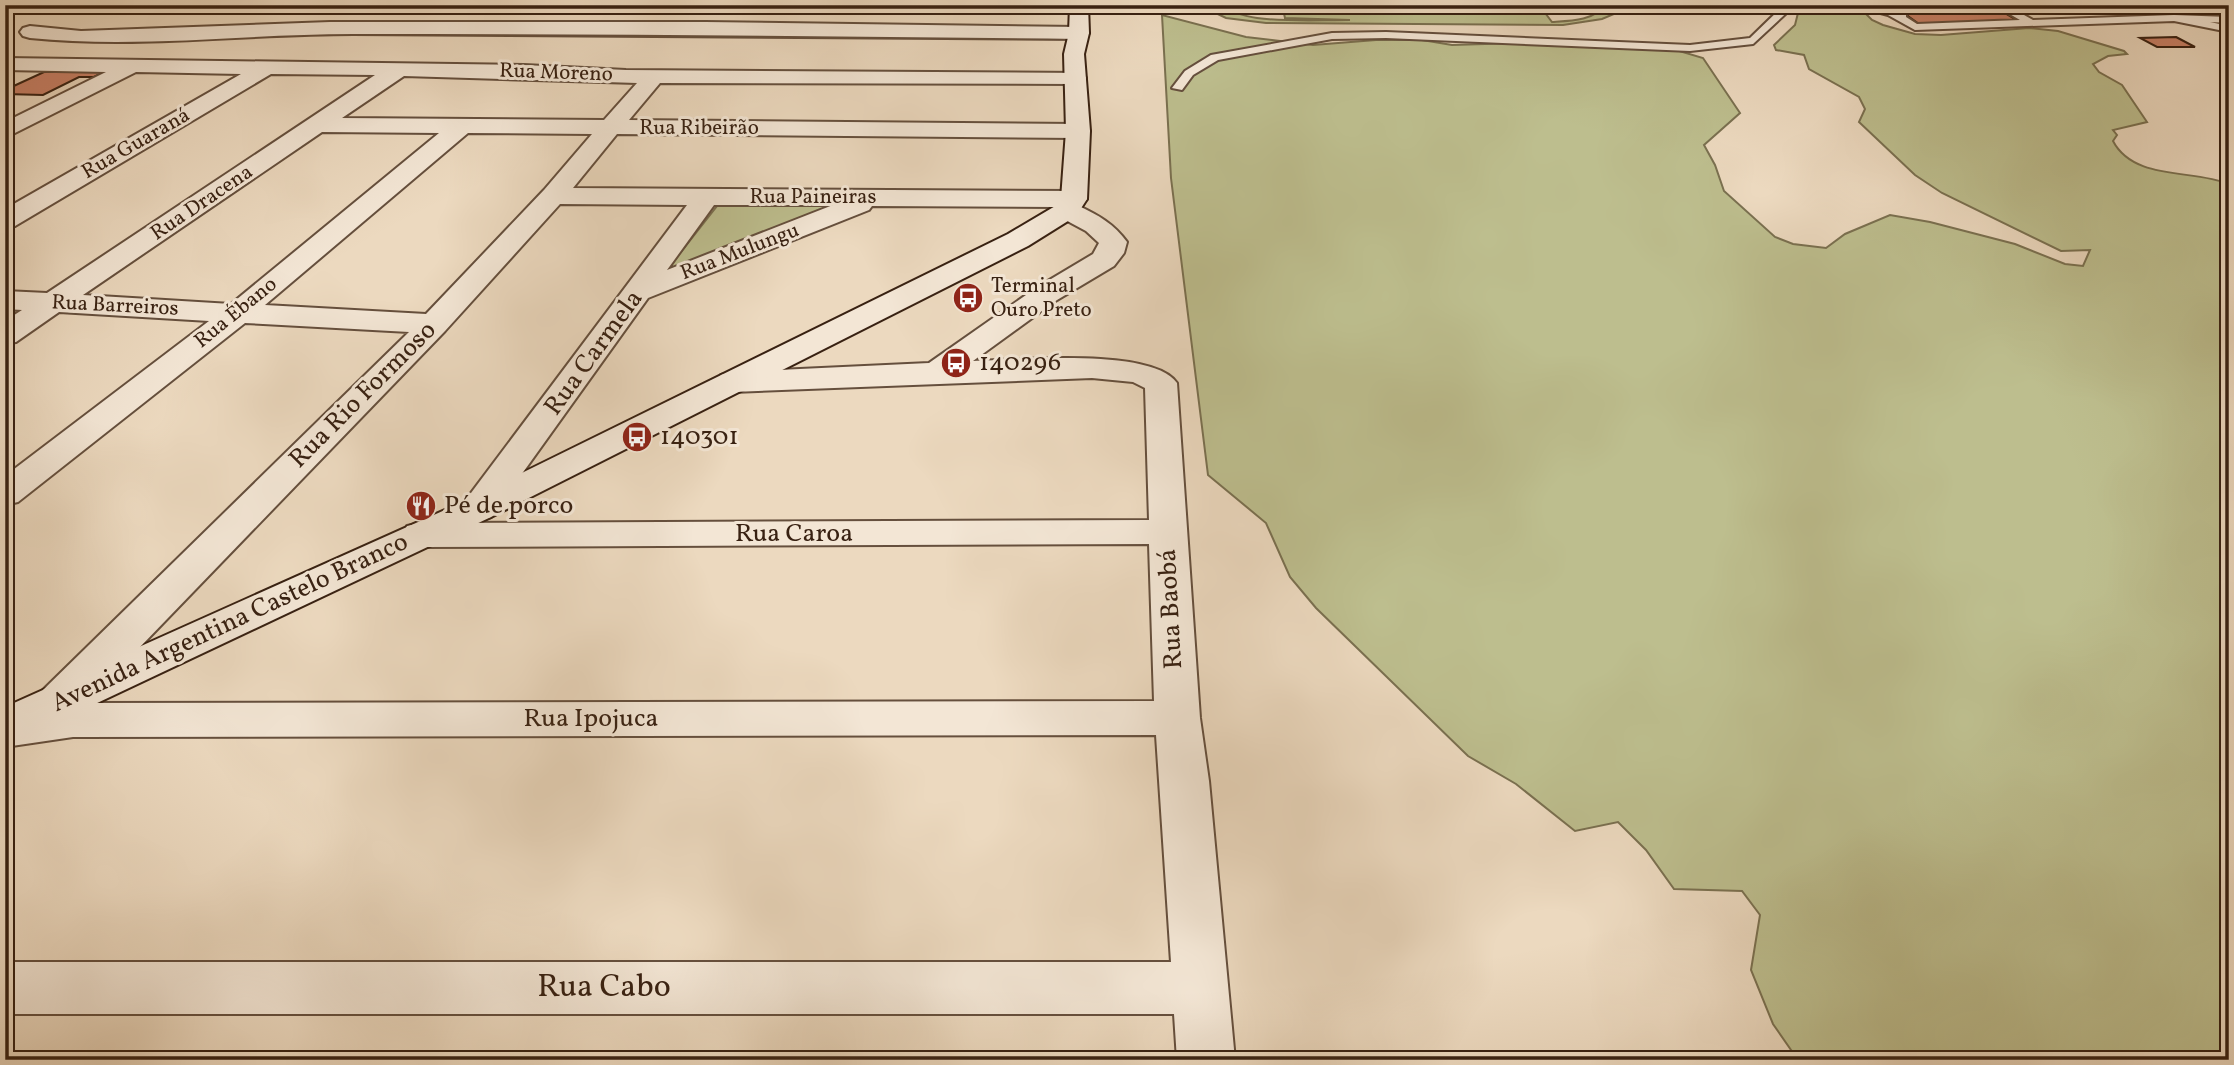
<svg xmlns="http://www.w3.org/2000/svg" width="2234" height="1065" font-family="Vollkorn,serif">
<style>
.green{fill:#bdbe8e;stroke:#7a7050;stroke-width:2}
.building{fill:#c98167;stroke:#382112;stroke-width:2}
.lines{fill:none;stroke-linecap:round;stroke-linejoin:round}
.lane-casing{stroke:#654f3d;stroke-width:4}
.street-casing{stroke:#654f3d;stroke-width:4}
.secondary-casing{stroke:#382112;stroke-width:4}
.lane{fill:#f3e6d5;fill-rule:evenodd}
.street{fill:#f3e6d5;fill-rule:evenodd}
.secondary{fill:#f3e6d5;fill-rule:evenodd}
.labels{text-anchor:middle;dominant-baseline:central;stroke-width:6;stroke-linejoin:round;paint-order:stroke}
.far-street-label{font-size:21px;fill:#382112;stroke:#f3e6d5}
.far-poi-label{font-size:21px;fill:#382112;stroke:#f3e6d5;text-anchor:start}
.street-label{font-size:26px;fill:#382112;stroke:#f3e6d5}
.poi-label{font-size:26px;fill:#382112;stroke:#f3e6d5;text-anchor:start}
.near-street-label{font-size:32px;fill:#382112;stroke:#f3e6d5}
</style>
<rect width="100%" height="100%" fill="#ecd9bf"/>
<filter id="stains"><feTurbulence type="fractalNoise" baseFrequency=".00286" numOctaves="4"/><feColorMatrix values="0 0 0 0 .2 0 0 0 0 .09 0 0 0 0 .02 0 0 0 .5 -.17"/></filter>
<radialGradient id="worn" r=".72"><stop offset=".6" stop-color="#630" stop-opacity="0"/><stop offset="1" stop-color="#630" stop-opacity=".3"/></radialGradient>
<path class="green" d="M1199,5C1219,5 1236,15 1257,18C1287,22 1319,20 1350,20L1285,18L1282,5H1539L1552,22C1569,21 1595,21 1604,5L1618,7L1614,14L1602,19L1563,25L1266,23L1226,18Z
M1800,5H1835L1863,11L1872,20L1883,25L1915,34L1941,35L2029,28L2058,31L2124,51L2127,54L2108,56L2093,64L2099,72L2122,85L2147,122L2113,130L2117,135L2113,141C2134,181 2193,169 2229,184V1060H1798L1773,1024L1751,970L1760,915L1742,891L1674,889L1646,850L1618,822L1575,831L1516,784L1468,756L1316,608L1290,577L1266,523L1208,475L1171,178L1162,15L1246,37L1313,45L1376,40H1422L1452,45L1555,42L1676,50L1703,58L1740,113L1704,145L1715,165L1724,191L1775,237L1793,244L1826,248L1845,234L1890,215L1930,222L2015,244L2065,264L2083,266L2090,250L2061,251L1942,193L1915,175L1859,122L1865,109L1859,97L1809,69L1804,55L1776,50L1774,45L1795,25Z
M721,201L845,203L666,271Z"/>
<path class="building" d="M2161,5H2229V16L2188,17Z
M1998,9L2018,21L1919,24L1901,11Z
M2176,37L2195,47H2157L2140,38Z
M106,71L94,77H79L43,95L5,94V90L44,72Z"/>
<g class="lines">
<g class="lane-casing">
<path id="lane" d="M1784,5H1795L1753,44L1690,51L1386,38L1332,39L1218,60L1193,75L1182,90L1172,88L1185,71L1211,55L1332,33L1386,32L1690,45L1750,38Z
M1851,5H1871L1906,13V17L1917,24L2020,20L1994,5H2006L2033,20L2174,15L2229,17V23L2210,22L2229,26V32L2174,21L1915,30L1888,15Z"/>
</g>
<g class="street-casing">
<path id="street" d="M5,5H19L17,9L5,13Z
M330,22H705L1079,27L1086,29L1089,33L1086,37L1079,39C837,36 595,34 353,34C245,34 137,49 30,38L23,36L20,32L23,28L30,26L81,31Z
M5,58L524,65L626,70L1083,73L1086,78L1083,83L1075,84L660,83L629,120L1078,124L1086,126L1090,131L1086,136L1078,138L617,134L573,188L1074,191L1083,193L1087,199L1079,206C1098,215 1114,224 1127,242L1124,253L1114,266L1057,300L973,361C1016,360 1153,347 1177,383L1200,718L1209,781L1235,1060H1177L1174,1014H5V962H1171L1156,735L73,737L5,747V712L40,708L37,702L43,690L409,332L245,323L18,502L5,505V476L209,321L59,312L16,342L5,344V321L22,310L5,309V291L47,293L375,75L271,74L15,226L5,228V209L241,74L136,72L5,138V122L106,72L5,70ZM404,76L637,83L604,120L342,118ZM322,132L439,133L231,304L83,295ZM468,133L592,134L544,190L426,314L265,305ZM560,204L687,205L459,509L465,517L478,521L491,517L648,298L869,210L872,206L1056,207L1054,210L1058,216L1086,231L1099,243L1093,254L1036,288L929,363L733,372L721,375L717,382L721,389L733,392L1092,378L1133,382L1145,388L1149,520L421,523L407,526L402,535L407,544L421,547L1149,544L1154,701L86,703L445,331ZM714,205H833L667,270Z"/>
</g>
<g class="secondary-casing">
<path id="secondary" d="M1070,5H1088L1089,33L1084,54L1090,131L1087,199L1076,216L1028,246L491,517L21,739L5,744V707L465,501L1008,234L1057,205L1061,199L1066,131L1064,54L1069,33Z"/>
</g>
<use href="#lane" class="lane"/>
<use href="#street" class="street"/>
<use href="#secondary" class="secondary"/>
</g>
<defs>
<g id="bus-disc" transform="scale(1.575)"><circle r="9.5" fill="#8f2418" stroke="#f3e6d5"/><path d="M-5-6H5V4H4V6H2V4H-2V6H-4V4H-5ZM-3.5-4V0h7V-4ZM-3.5 1.2v1.5H-2V1.2ZM2 1.2v1.5H3.5V1.2Z" fill="#fff"/></g>
<g id="restaurant-disc" transform="scale(1.575)"><circle r="9.5" fill="#8f2418" stroke="#f3e6d5"/><path d="M-5-6h1v4h1v-4h1v4h1v-4h1v5L-1.5 .5V6h-2V.5L-5-1ZM5-6V6H3V1.5H1.5Q1.5-4 5-6Z" fill="#fff"/></g>
</defs>
<g fill-rule="evenodd">
<use href="#bus-disc" x="968" y="298"/>
<use href="#bus-disc" x="956" y="363"/>
<use href="#bus-disc" x="637" y="437"/>
<use href="#restaurant-disc" x="421" y="506"/>
</g>
<g class="labels">
<g class="far-street-label">
<text transform="translate(556 73) rotate(2)">Rua Moreno</text>
<text x="699" y="128">Rua Ribeirão</text>
<text transform="translate(136 144) rotate(-30)">Rua Guaraná</text>
<text x="813" y="197">Rua Paineiras</text>
<text transform="translate(202 203) rotate(-34)">Rua Dracena</text>
<text transform="translate(740 252) rotate(-21)">Rua Mulungu</text>
<text transform="translate(115 306) rotate(3)">Rua Barreiros</text>
<text transform="translate(236 313) rotate(-39)">Rua Ébano</text>
</g>
<g class="far-poi-label">
<text x="991" y="286">Terminal<tspan x="991" dy="24">Ouro Preto</tspan></text>
</g>
<g class="street-label">
<text transform="translate(594 353) rotate(-54)">Rua Carmela</text>
<text transform="translate(363 395) rotate(-45)">Rua Rio Formoso</text>
<text x="794" y="534">Rua Caroa</text>
<text transform="translate(1171 609) rotate(-93)">Rua Baobá</text>
<text transform="translate(230 623) rotate(-25)">Avenida Argentina Castelo Branco</text>
<text x="591" y="719">Rua Ipojuca</text>
</g>
<g class="poi-label">
<text x="979" y="363">140296</text>
<text x="660" y="437">140301</text>
<text x="444" y="506">Pé de porco</text>
</g>
<g class="near-street-label">
<text x="604" y="988">Rua Cabo</text>
</g>
</g>
<rect width="2234" height="1065" fill="none" stroke="#ecd9bf" stroke-width="28"/>
<rect x="7" y="7" width="2220" height="1051" fill="none" stroke="#382112" stroke-width="3.5"/>
<rect x="14" y="14" width="2206" height="1037" fill="none" stroke="#382112" stroke-width="2"/>
<rect width="100%" height="100%" filter="url(#stains)"/>
<rect width="100%" height="100%" fill="url(#worn)"/>
</svg>
